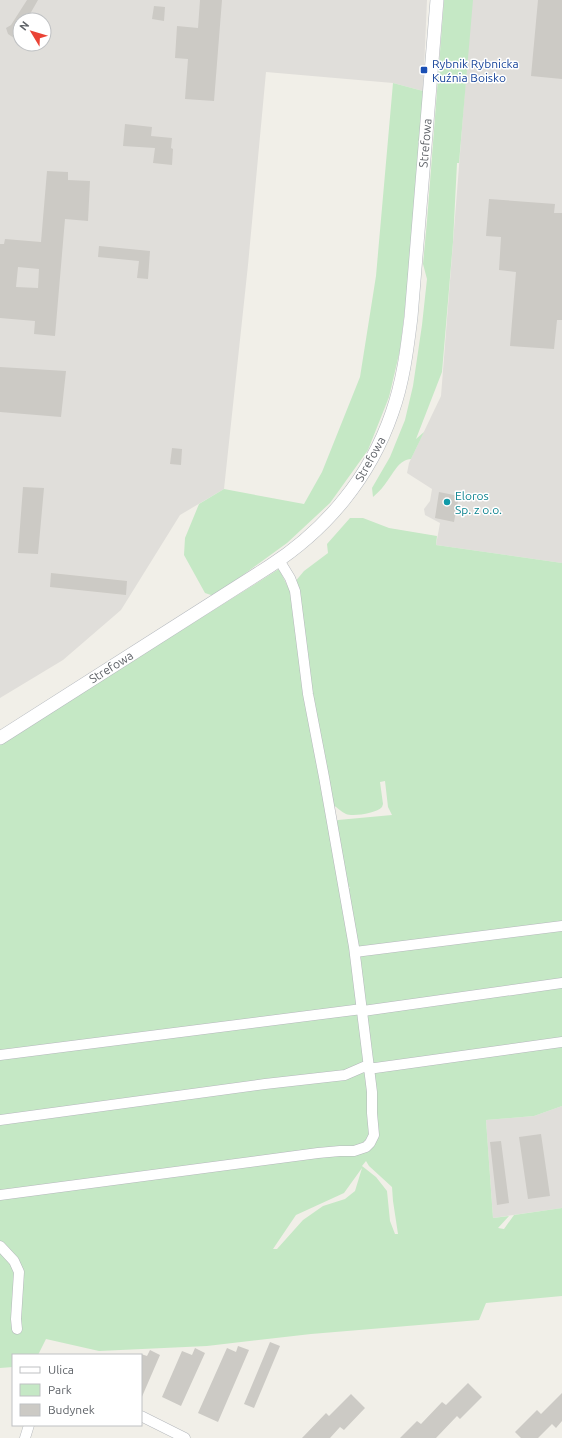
<svg xmlns="http://www.w3.org/2000/svg" width="562" height="1438" font-family="Ubuntu,sans-serif">
<style>
.industrial{fill:#e0deda;fill-rule:evenodd}
.green{fill:#c5e8c5;fill-rule:evenodd}
.building{fill:#cccac5;fill-rule:evenodd}
.lines{fill:none;stroke-linecap:round;stroke-linejoin:round}
.street-casing{stroke:#b5b8bc;stroke-width:11}
.secondary-casing{stroke:#b6babf;stroke-width:14}
.street{stroke:#fff;stroke-width:10}
.secondary{stroke:#fff;stroke-width:13}
.transit-dot{fill:#1a4fb4;stroke:#fff;stroke-width:1.5}
.culture-dot{fill:#0f9aa8;stroke:#fff;stroke-width:1.5}
.labels{text-anchor:middle;dominant-baseline:central;stroke-width:3;stroke-linejoin:round;paint-order:stroke}
.transit-label{font-size:12px;fill:#164399;stroke:#fff;text-anchor:start}
.street-label{font-size:12px;fill:#5f6368;stroke:#fff}
.culture-label{font-size:12px;fill:#0d838f;stroke:#fff;text-anchor:start}
</style>
<rect width="100%" height="100%" fill="#f1efe8"/>
<path class="industrial" d="M0,0H427L423,91L393,83L266,72L248,265L224,489L180,515L121,610L63,660L0,698ZM20,20H44V44H20Z
M472,0H562V563L436,545L440,523L425,515L424,509L430,501L432,489L407,473L409,463L441,396Z
M562,1106V1208L493,1218L486,1120L534,1116Z"/>
<path class="green" d="M444,0H473L459,163H457L453,242L442,372L416,439L424,432L411,459C399,460 395,471 388,480C384,486 379,492 373,497L372,488L390,457L405,420L413,386L422,325L427,279L423,264L427,221Z
M393,83L423,91L413,243L400,350L389,397L368,450L330,503L287,543L214,596L205,593L184,555L185,538L199,504L224,489L304,504L322,472L360,377L376,276Z
M350,518H363L389,528L437,536L436,545L562,563V1106L534,1116L486,1120L493,1218L509,1216L498,1228L504,1229L514,1215L562,1208V1296L486,1303L479,1320L311,1334L207,1346L99,1351L46,1339L38,1355H13V1367L0,1368V744L279,569L289,589L304,571L328,553L327,544ZM385,781L388,807L392,815L338,820L335,822L347,884L350,888L339,890L333,805C337,807 341,812 346,814C353,817 377,813 382,807L383,804L380,782ZM366,1161L369,1166L392,1187L393,1201L398,1234H395L390,1221L387,1191L376,1177L362,1166ZM362,1168L355,1191L345,1199L323,1206L303,1220L277,1249H273L296,1215L344,1193Z"/>
<path class="building" d="M27,0H38L30,14L39,20H20V42L8,34L6,28L11,25Z
M200,0H222L214,101L185,99L188,59L175,58L177,26L198,28Z
M538,0H562V79L531,76Z
M154,6L165,7L164,21L152,19Z
M125,124L152,127L151,136L172,138L171,148L173,149L172,165L153,163L155,148L123,146Z
M47,171L68,172V180L90,181L88,221L65,219L55,336L34,334L35,321L0,318V244H4L5,239L41,242ZM18,267L39,269L38,288L16,287Z
M489,199L555,204L554,213H562V320H557L554,349L510,346L516,272L499,270L501,237L486,236Z
M99,246L150,251L148,279L137,278L139,261L98,257Z
M0,367L66,371L61,417L0,412Z
M172,448L182,449L181,465L170,464Z
M23,487L44,488L38,554L18,553Z
M439,492L459,496L454,522L435,518Z
M51,573L127,581L126,595L50,587Z
M541,1134L550,1196L528,1199L519,1137Z
M501,1141L509,1203L497,1205L490,1142Z
M270,1342L280,1346L254,1408L244,1404Z
M238,1346L249,1350L218,1422L198,1413L227,1348L236,1352Z
M195,1348L205,1353L181,1406L162,1397L182,1351L192,1355Z
M150,1350L160,1355L141,1399V1354L147,1356Z
M468,1383L482,1397L460,1419L457,1416L436,1438H400L417,1421L421,1424L442,1402L446,1405Z
M562,1393V1421L556,1428L552,1424L538,1438H521L515,1432L537,1410L541,1414Z
M351,1394L365,1408L344,1430L340,1427L330,1438H302L326,1413L329,1416Z"/>
<g class="lines">
<g class="street-casing">
<path id="street" d="M355,952L562,926
M363,1011L562,983
M0,1055L362,1009
M368,1069L562,1042
M0,1120L265,1084L345,1075L368,1065
M0,1195L318,1153L340,1151H354L366,1147L370,1143L374,1135L372,1113V1092L354,947L324,777L308,694L295,591L290,578L279,560
M0,1246L14,1261L19,1272L16,1319L17,1329
M141,1416L185,1438
M25,1438L29,1425"/>
</g>
<g class="secondary-casing">
<path id="secondary" d="M0,738L270,566C327,529 370,477 392,413C403,382 407,350 411,317L437,0"/>
</g>
<use href="#street" class="street"/>
<use href="#secondary" class="secondary"/>
</g>
<rect class="transit-dot" x="420" y="66" width="8" height="8" rx="2"/>
<circle class="culture-dot" cx="447" cy="502" r="4"/>
<g class="labels">
<g class="transit-label">
<text x="432" y="63">Rybnik Rybnicka<tspan x="432" dy="14">Kuźnia Boisko</tspan></text>
</g>
<g class="street-label">
<text transform="translate(425 143) rotate(-85)">Strefowa</text>
<text transform="translate(370 459) rotate(-61)">Strefowa</text>
<text transform="translate(111 667) rotate(-32)">Strefowa</text>
</g>
<g class="culture-label">
<text x="455" y="495">Eloros<tspan x="455" dy="14">Sp. z o.o.</tspan></text>
</g>
</g>
<rect x="12" y="1354" width="130" height="72" fill="#ffffff" stroke="#bfc1c3"/>
<rect x="20" y="1367" width="20" height="6" fill="#ffffff" stroke="#bfc1c3"/>
<text x="48" y="1374" font-size="12" fill="#5f6368">Ulica</text>
<rect x="20" y="1384" width="20" height="12" fill="#c5e8c5" stroke="#bfc1c3"/>
<text x="48" y="1394" font-size="12" fill="#5f6368">Park</text>
<rect x="20" y="1404" width="20" height="12" fill="#cccac5" stroke="#bfc1c3"/>
<text x="48" y="1414" font-size="12" fill="#5f6368">Budynek</text>
<g transform="translate(32 32) rotate(308)"><circle r="19" fill="#ffffff" stroke="#bfc1c3"/>
<path d="M0-3L7 15L0 10L-7 15Z" fill="#ea4335"/>
<text y="-6" font-size="11" font-weight="bold" text-anchor="middle" fill="#5f6368">N</text>
</g>
</svg>
